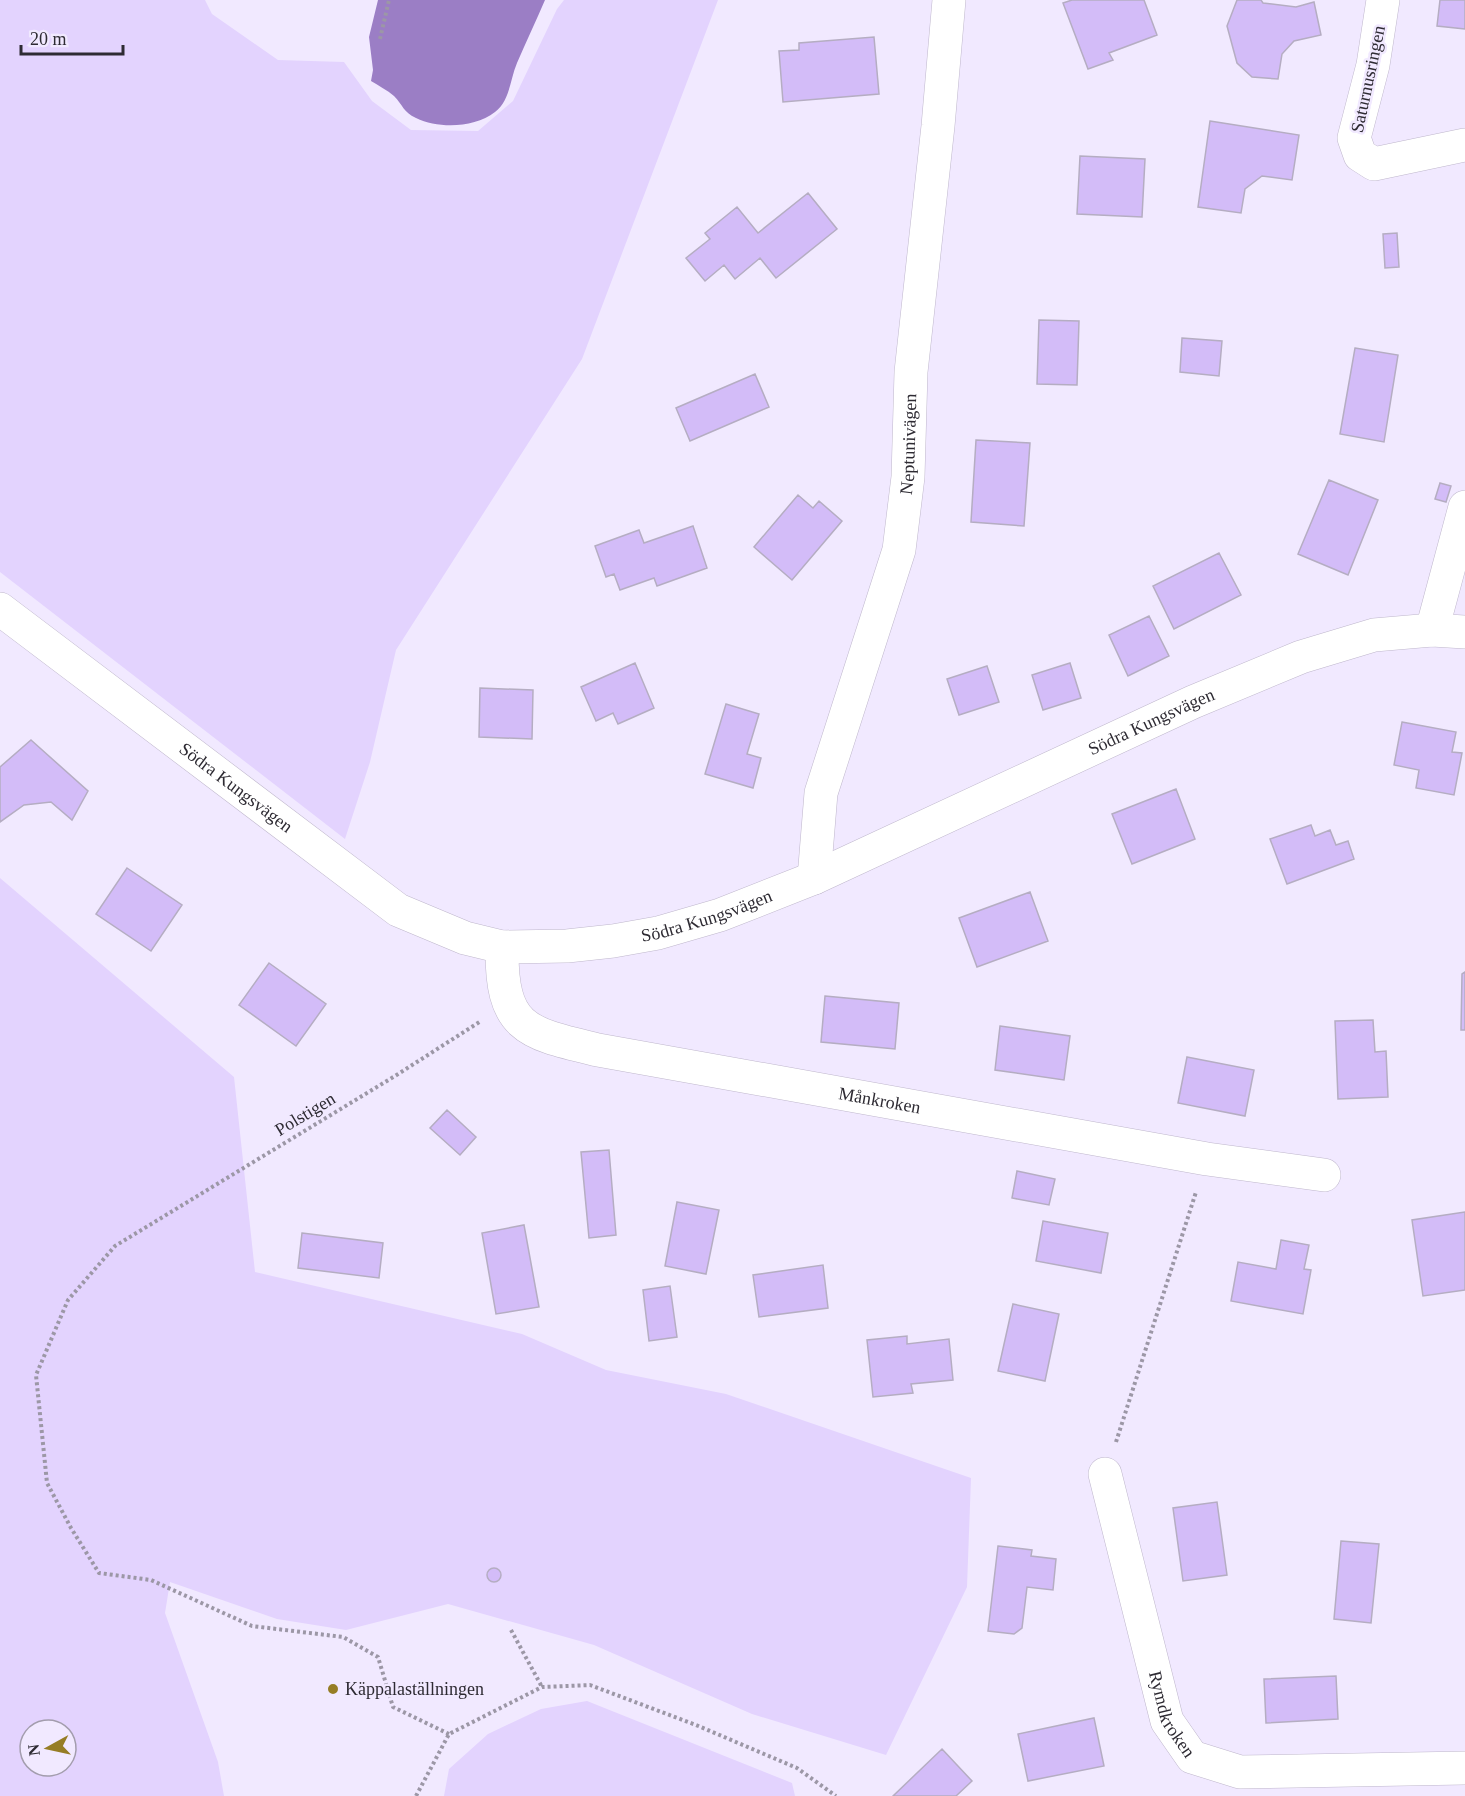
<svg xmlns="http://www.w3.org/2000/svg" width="1465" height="1796" font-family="'Times New Roman',serif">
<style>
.green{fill:#e3d3fe;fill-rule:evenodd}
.water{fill:#9b7ec5}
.building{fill:#d3bcf8;stroke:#b5adc2;stroke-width:1.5}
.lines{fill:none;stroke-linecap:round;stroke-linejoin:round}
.minor-casing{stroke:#bfb7cc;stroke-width:34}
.path{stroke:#9c97a6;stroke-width:4;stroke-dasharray:3 3;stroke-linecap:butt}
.minor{stroke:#fff;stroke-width:33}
.poi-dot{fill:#967d25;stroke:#f1e9ff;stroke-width:2}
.labels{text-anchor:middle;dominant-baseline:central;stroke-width:5;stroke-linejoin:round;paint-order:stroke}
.street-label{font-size:18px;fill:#2e2b33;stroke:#f1e9ff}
.poi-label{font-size:18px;fill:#2e2b33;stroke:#f1e9ff;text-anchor:start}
</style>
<rect width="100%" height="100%" fill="#f1e9ff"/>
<path class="green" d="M0,0H205L212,14L278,60L344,62L372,101L411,130L478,131L513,101L557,9L564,0H718L582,359L396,650L370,762L345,839L0,572Z
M0,878L234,1077L255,1272L522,1334L606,1370L726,1394L971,1478L967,1587L886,1755L752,1714L594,1645L448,1604L346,1630L277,1619L170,1582L165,1613L218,1762L224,1796H0ZM30,1730H66V1766H30Z
M587,1701L792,1783L795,1796H444L449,1769L488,1734L541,1709Z"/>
<path class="water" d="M378,0H545C536,21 526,42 517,63C510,79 510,101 495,112C474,128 439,129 416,118C403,112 403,105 394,96C387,90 379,86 371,81L373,70L369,37Z"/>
<path class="building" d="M1072,0H1144L1157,35L1109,53L1113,60L1088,69L1063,3Z
M1237,0H1261L1263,3L1296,7L1314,2L1321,35L1294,41L1282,54L1278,79L1252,77L1237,63L1227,26Z
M1440,0H1465V29L1437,26Z
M874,37L879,94L783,102L779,51L799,50V43Z
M1210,121L1299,135L1292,180L1262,176L1245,189L1241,213L1198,207Z
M1080,156L1145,159L1142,217L1077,214Z
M808,193L837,229L776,278L760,258L735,279L724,265L705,281L686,258L710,239L705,233L737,207L758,233Z
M1397,233L1399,267L1385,268L1383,234Z
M1039,320L1079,321L1077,385L1037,384Z
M1182,338L1222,341L1219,376L1180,372Z
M1355,348L1398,355L1384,442L1340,434Z
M755,374L769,407L690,441L676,408Z
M976,440L1030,443L1024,526L971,522Z
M1329,480L1378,500L1348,575L1298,554Z
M1440,483L1451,486L1446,502L1435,499Z
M798,495L813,508L819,501L842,521L792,580L754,547Z
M693,526L707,568L657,586L654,578L620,590L614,574L606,577L595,546L639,530L644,543Z
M1219,553L1241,595L1174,629L1153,586Z
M1149,616L1169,656L1128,676L1109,635Z
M635,663L654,708L618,724L613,713L596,721L581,687Z
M1070,663L1081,698L1043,710L1032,675Z
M987,666L999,702L959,715L947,679Z
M480,688L533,690L532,739L479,737Z
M726,704L759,714L747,754L761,758L753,788L705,774Z
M1402,722L1456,732L1452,752L1462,753L1454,795L1416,788L1419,770L1394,765Z
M31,740L88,791L72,820L51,802L24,805L0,822V767Z
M1176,789L1195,839L1132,864L1112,814Z
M1311,825L1315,836L1330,830L1336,845L1348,841L1354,859L1287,884L1270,839Z
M127,868L182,905L151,951L96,914Z
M1030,892L1048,941L977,967L959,918Z
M269,963L326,1004L296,1046L239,1005Z
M1465,972V1030H1461L1462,974Z
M825,996L899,1003L895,1049L821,1042Z
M1373,1020L1375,1052L1386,1051L1388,1097L1338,1099L1335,1021Z
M1000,1026L1070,1036L1064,1080L995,1070Z
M1187,1057L1254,1070L1245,1116L1178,1103Z
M447,1110L476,1137L460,1155L430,1128Z
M609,1150L616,1235L589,1238L581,1152Z
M1017,1171L1055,1179L1049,1205L1012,1198Z
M677,1202L719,1210L706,1274L665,1266Z
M1465,1212V1290L1423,1296L1412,1220Z
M1043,1221L1108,1233L1101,1273L1036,1261Z
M524,1225L539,1307L496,1314L482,1233Z
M302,1233L383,1243L379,1278L298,1268Z
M1281,1240L1309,1245L1304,1269L1311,1270L1303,1314L1231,1301L1238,1262L1276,1269Z
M823,1265L828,1308L759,1317L753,1275Z
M670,1286L677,1337L649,1341L643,1290Z
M1013,1304L1059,1314L1045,1381L998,1371Z
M907,1336V1344L949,1339L953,1380L911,1384L913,1393L873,1397L867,1340Z
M1217,1502L1227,1575L1183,1581L1173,1508Z
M1341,1541L1379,1544L1371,1623L1334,1619Z
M998,1546L1032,1550L1031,1556L1056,1559L1053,1590L1027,1587L1022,1628L1014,1634L988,1631Z
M487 1575a7 7 0 1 1 14 0a7 7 0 1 1-14 0Z
M1336,1676L1338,1719L1266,1723L1264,1679Z
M1094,1718L1104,1766L1028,1781L1018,1734Z
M942,1749L972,1781L956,1796H893Z"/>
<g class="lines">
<g class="minor-casing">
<g id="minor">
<path d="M1383,0L1373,65L1354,138L1360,155L1374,164L1465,145"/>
<path id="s1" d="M0,609L398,910L465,938L502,947L567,946L613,941L658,933L720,915L814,878L1193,702L1301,657L1374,635L1432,630L1465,632"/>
<path d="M1432,630L1465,507"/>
<path id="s2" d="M814,878L821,793L899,550L908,477L911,372L938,126L949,0"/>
<path id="s3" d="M502,947C501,1029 526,1033 598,1050L1207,1159L1324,1175"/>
<path id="s4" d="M1105,1474L1167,1721L1192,1757L1240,1772L1465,1768"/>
</g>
</g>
<path class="path" d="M380,39L389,0
M1116,1442L1196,1192
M511,1630L542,1687
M449,1734L393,1707L378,1657L343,1637L252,1626L151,1580L99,1573L71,1528L47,1483L36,1375L68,1300L115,1246L395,1076L481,1021
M416,1796L449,1734L542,1687L590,1685L696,1725L797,1768L836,1796"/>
<use href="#minor" class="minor"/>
</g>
<circle class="poi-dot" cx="333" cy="1689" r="6"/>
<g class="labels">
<g class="street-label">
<text transform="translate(1368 79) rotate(-78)">Saturnusringen</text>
<text stroke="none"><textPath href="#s2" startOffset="447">Neptunivägen</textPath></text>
<text stroke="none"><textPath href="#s1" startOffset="1304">Södra Kungsvägen</textPath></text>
<text stroke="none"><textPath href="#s1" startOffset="296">Södra Kungsvägen</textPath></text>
<text stroke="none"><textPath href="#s1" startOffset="818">Södra Kungsvägen</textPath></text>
<text stroke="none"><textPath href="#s3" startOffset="448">Månkroken</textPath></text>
<text transform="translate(305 1114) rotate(-31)">Polstigen</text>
<text stroke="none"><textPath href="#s4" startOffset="250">Rymdkroken</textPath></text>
</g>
<g class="poi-label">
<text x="345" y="1689">Käppalaställningen</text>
</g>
</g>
<g transform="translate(48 1748) rotate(262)"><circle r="28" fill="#f1e9ff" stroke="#a39dad" stroke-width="1.5"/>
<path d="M0-4.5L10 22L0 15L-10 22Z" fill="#967d25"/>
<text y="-9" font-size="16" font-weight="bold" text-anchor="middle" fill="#2e2b33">N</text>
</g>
<path d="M21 45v9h102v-9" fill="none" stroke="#2e2b33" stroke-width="3"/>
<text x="30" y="45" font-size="18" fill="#2e2b33" stroke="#f1e9ff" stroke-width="4.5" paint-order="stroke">20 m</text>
</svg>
